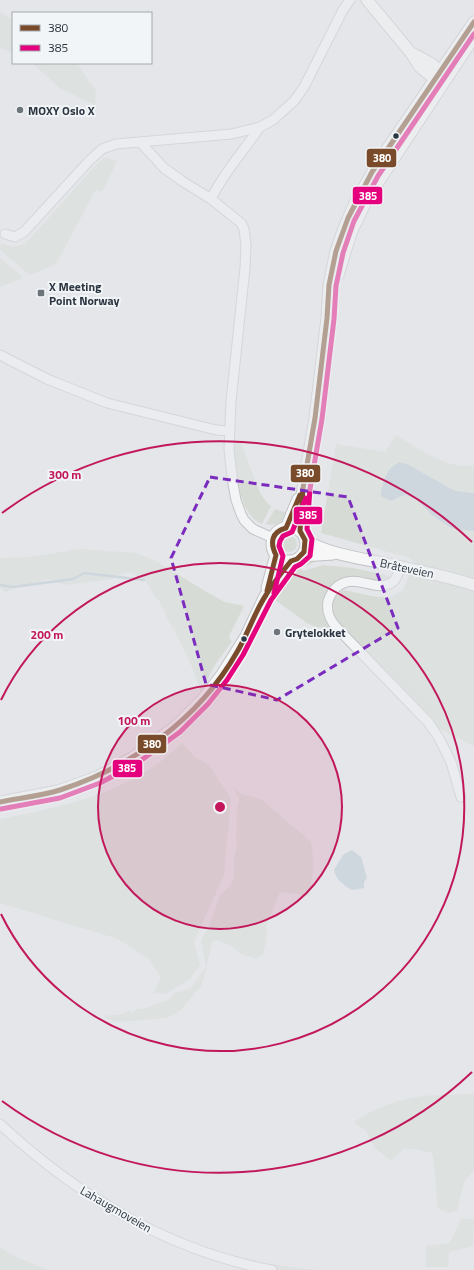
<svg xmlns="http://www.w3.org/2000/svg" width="474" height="1270" font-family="'Titillium Web',sans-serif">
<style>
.green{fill:#d6dcd5}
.water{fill:#b5c5d1}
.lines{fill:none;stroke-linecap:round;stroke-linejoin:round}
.stream{stroke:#b5c5d1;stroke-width:2.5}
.minor-casing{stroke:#c2c4c7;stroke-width:11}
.major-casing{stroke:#c1c3c6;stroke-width:13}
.minor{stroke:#f3f4f5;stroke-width:9}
.major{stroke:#f7f7f7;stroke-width:11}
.bus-1-casing{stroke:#f2f5f7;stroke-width:8}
.bus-2-casing{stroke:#f2f5f7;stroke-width:8}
.bus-1{stroke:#7a4b2a;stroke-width:5}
.bus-2{stroke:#e5007d;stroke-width:5}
.marked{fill:none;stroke:#7b2cbf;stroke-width:3;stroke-dasharray:8 5;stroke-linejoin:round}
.ring{fill:none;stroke:#c2185b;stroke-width:2}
.poi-dot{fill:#6c747c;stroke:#f2f5f7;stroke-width:1.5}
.bus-dot{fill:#2c3641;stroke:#f2f5f7;stroke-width:1.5}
.labels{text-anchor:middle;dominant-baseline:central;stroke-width:4;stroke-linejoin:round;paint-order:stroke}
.poi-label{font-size:12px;font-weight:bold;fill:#2c3641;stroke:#f2f5f7;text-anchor:start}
.street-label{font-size:12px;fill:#2c3641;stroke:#f2f5f7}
.centre{fill:#c2185b;stroke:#f2f5f7;stroke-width:2}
.ring-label{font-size:12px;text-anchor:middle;font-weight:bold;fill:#c2185b;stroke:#f2f5f7;stroke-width:4;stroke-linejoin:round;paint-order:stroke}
.line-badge{stroke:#f2f5f7;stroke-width:1.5}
.badge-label{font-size:11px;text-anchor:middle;font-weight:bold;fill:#fff}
</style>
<rect width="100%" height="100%" fill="#e4e6e9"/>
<path class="green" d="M0,12L13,21V53L0,48Z
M32,63H77L96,91L95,105L61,89Z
M105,157L117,161L102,192L96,189L56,264L30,275L0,250L1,243L12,247L25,244L93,168Z
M0,258L23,278L0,287Z
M396,435C417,447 448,471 474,465V746L433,726L343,639L332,632L320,627L318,628L307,623L268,595L287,560L296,566L303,562L316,559L313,563L300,568L303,571L323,565L353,568L390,576L387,580L379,582L364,579L330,591L337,596L343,590L372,596L389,598L403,590L414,563L410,558L321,533L336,444L385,452Z
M237,441L241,443L260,493L267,503L271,506L262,524C237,513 238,472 233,448L234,444Z
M275,509L288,513C283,521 276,527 266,524Z
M281 544a8 8 0 1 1 16 0a8 8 0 1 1-16 0Z
M79,549L136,553L154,560L210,594L225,602L244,606L230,634L229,638L232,641L213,668L206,683L207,699L202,696L192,667L176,633L167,619L165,610L161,606L160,602L156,598L146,581L132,573H124L112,579L65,585L47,579L30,586L18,585L6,592L0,587V558L32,557Z
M182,743L195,757L209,765L231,799L224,875L194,942L200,965L189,980L165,994L153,993L161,978L149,959L118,939L0,903V819C54,809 110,797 156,765C165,759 173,751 182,743Z
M233,786L241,794L261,799L311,842L314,863L309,896L280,892L266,927L267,936L263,954L256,959L241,954L230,945L215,940L212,942L206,969L201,986L181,1010L167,1018L116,1022L105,1018V1016L123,1014L127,1011H131L132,1013L137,1009H143L168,1000L174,994L192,987L206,966L201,942L204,934L209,926L220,895L229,887L234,878V858L237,846L236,839L237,809L239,800Z
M474,1093V1170L464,1182L457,1211L447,1213L438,1208L433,1155L432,1153L416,1149H404L391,1161L374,1147L366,1131L354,1122C374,1108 399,1099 424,1096C441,1094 457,1096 474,1093Z
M71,1177L127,1210L126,1211L139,1221L182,1242L244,1261L315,1270H268L224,1260L163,1235L120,1215L69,1182Z
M461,1219H474L473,1246L449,1252L448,1267H426V1246L450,1243Z
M0,1247C14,1258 31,1262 47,1270H0Z"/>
<path class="water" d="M399,462L409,465L455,491L474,493V531C466,530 458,531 450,527C444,524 438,519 432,515C425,509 415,495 405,495C400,496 396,498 391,501L381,496C381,488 385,474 391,468C393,466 397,464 399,462Z
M352,850L361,857L367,878L364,882V888L352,890C344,885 336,880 334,870L343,855Z"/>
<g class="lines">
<path class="stream" d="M0,585L13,587L73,579L84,573L144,580"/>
<g class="minor-casing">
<path id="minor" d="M140,142L164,168L182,181L211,199L241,223L244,229L246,245L245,268L231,401L229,450L233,484L236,500L241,514L244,520L253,529L273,538
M211,199C224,172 243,152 260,127
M5,234L15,237L24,232L89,161L102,149L116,144L232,134L260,127L273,120L294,101L304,87L343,10L350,0
M0,355L47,379L107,403L216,430L229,431
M400,566C398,573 397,581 389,584C372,591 356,573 338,586C333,590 330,595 328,601C326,613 330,621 338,629L428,722L439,738L451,762L461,797
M0,1124C76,1195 169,1251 272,1270"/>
</g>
<g class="major-casing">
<path id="major" d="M367,0L411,53L420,67L435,79L442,80
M411,53C423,59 437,65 444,77
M338,275L351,233L367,199L474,37
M272 544a17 17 0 1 1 34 0a17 17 0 1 1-34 0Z
M286,528L298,499
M300,531L303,488L315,418L327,318L329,285L336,251L343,231L354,205L379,161L474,22
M305,540C327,553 353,557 378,562C410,569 443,575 474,585
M301,556L333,554
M267,588L276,555
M0,802L58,791L97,777L132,758L175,727L203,699L221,676L245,638L265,596L291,561"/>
</g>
<use href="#minor" class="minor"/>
<use href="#major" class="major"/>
<g class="bus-1-casing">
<path id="bus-1" d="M267,591L276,555C270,543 271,532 286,528L300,495
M0,802C19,798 41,796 60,790C132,767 199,719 237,652C248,634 254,613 266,595C273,583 282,572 291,561L297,559L304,552L305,540L300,531L303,488L315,418L327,318L329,285L336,251L348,218L372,172L474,22"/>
</g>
<g class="bus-2-casing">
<path id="bus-2" d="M274,593L283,556L279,546L280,541L283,536L292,532L306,498
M1,809L60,798L100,783L136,764L180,732L208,704L227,680L243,655L271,600L295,567L301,564L310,556L312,539L307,529L310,489L322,419L334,319L336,286L343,253L354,221L378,176L474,34"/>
</g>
<use href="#bus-1" class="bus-1"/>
<use href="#bus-2" class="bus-2"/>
</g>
<path d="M0 0H474V1270H0ZM210,477L348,497L398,628L277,700L206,684L171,558Z" fill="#e4e6e9" fill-opacity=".55" fill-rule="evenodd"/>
<path class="marked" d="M210,477L348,497L398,628L277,700L206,684L171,558Z"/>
<circle cx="220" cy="807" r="122" fill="#c2185b" fill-opacity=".12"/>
<g class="ring">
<circle cx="220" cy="807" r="122"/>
<path d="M1 700A244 244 0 1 1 1 914"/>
<path d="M472 1072A366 366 0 0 1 2 1101M2 513A366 366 0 0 1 472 542"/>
</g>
<g class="poi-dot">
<circle cx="20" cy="110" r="4"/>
<rect x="37" y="289" width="8" height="8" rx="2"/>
<circle cx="277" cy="632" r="4"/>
</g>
<g class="bus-dot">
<circle cx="396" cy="136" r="3.5"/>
<circle cx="244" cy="639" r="3.5"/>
</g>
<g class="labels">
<g class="poi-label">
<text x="28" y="110">MOXY Oslo X</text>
<text x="49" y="286">X Meeting<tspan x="49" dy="14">Point Norway</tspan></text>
<text x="285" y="632">Grytelokket</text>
</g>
<g class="street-label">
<text transform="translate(407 568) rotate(12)">Bråteveien</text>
<text transform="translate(116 1209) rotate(30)">Lahaugmoveien</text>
</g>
</g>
<circle cx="220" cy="807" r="6" class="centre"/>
<g class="ring-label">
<text x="65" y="479">300 m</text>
<text x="47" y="639">200 m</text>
<text x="134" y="725">100 m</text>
</g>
<g class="line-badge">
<rect x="366" y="148" width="31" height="20" rx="4" fill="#7a4b2a"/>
<rect x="352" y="186" width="31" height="19" rx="4" fill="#e5007d"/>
<rect x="290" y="464" width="31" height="19" rx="4" fill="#7a4b2a"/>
<rect x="293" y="506" width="30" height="19" rx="4" fill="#e5007d"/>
<rect x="137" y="734" width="30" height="20" rx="4" fill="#7a4b2a"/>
<rect x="112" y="759" width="31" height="19" rx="4" fill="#e5007d"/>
</g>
<g class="badge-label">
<text x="382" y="162">380</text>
<text x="368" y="200">385</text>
<text x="305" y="477">380</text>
<text x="308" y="519">385</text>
<text x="152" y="748">380</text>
<text x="127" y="772">385</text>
</g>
<rect x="12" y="12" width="140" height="52" fill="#f2f5f7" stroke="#a3a9ae"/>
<rect x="20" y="25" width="20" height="6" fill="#7a4b2a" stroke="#a3a9ae"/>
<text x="48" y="32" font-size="12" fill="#2c3641">380</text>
<rect x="20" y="45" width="20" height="6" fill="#e5007d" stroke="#a3a9ae"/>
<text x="48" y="52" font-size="12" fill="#2c3641">385</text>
</svg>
